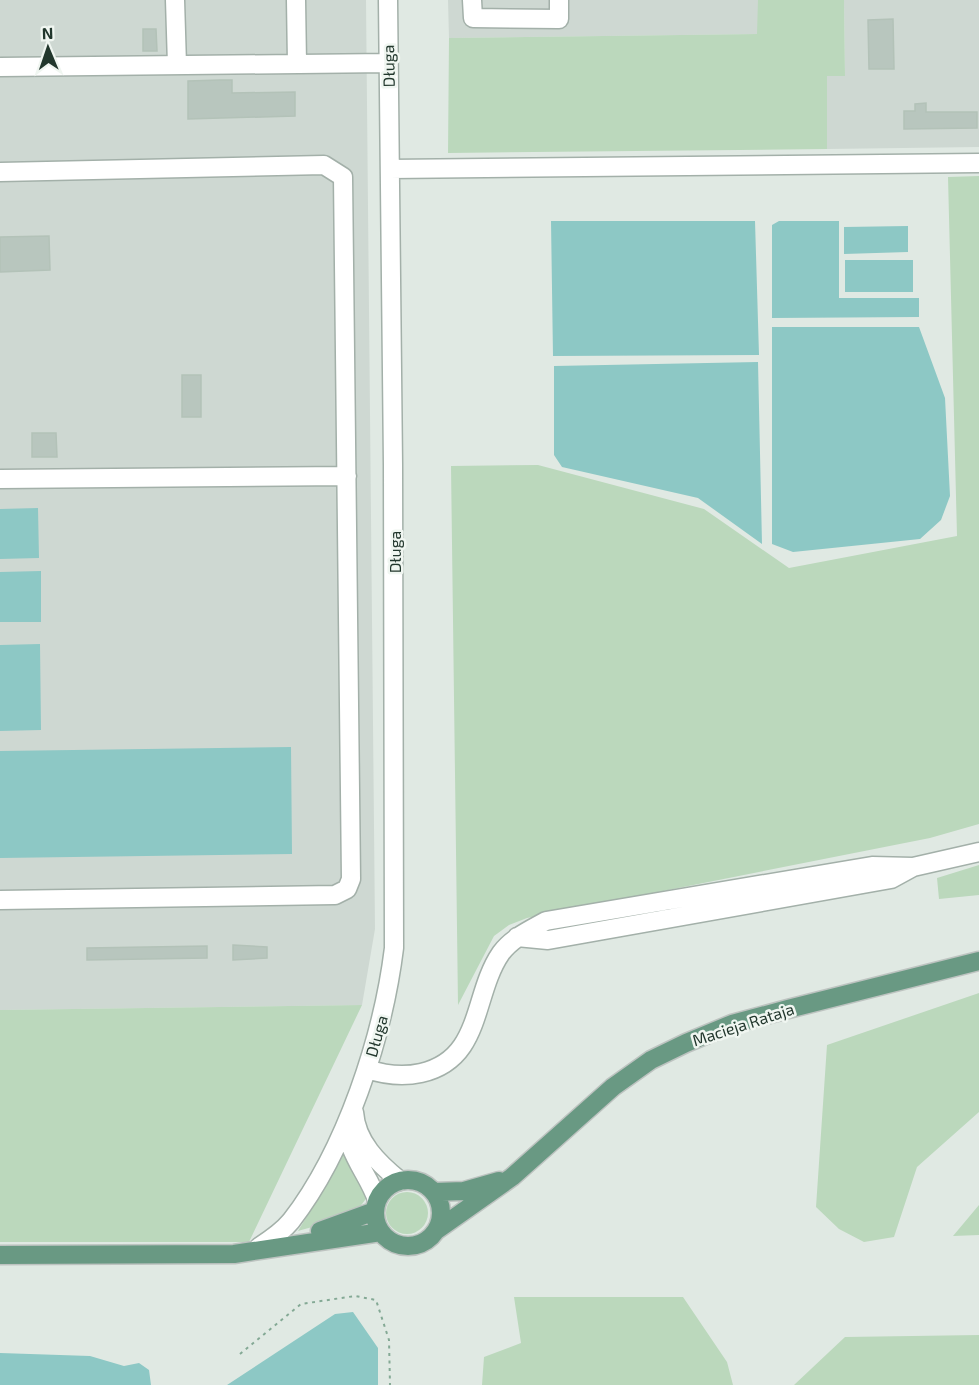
<svg xmlns="http://www.w3.org/2000/svg" width="979" height="1385" font-family="'Exo 2',sans-serif">
<style>
.built{fill:#ced8d2}
.green{fill:#bbd8bc}
.water{fill:#8dc8c5}
.building{fill:#b8c6be;stroke:#b3c2b8;stroke-width:1.5}
.lines{fill:none;stroke-linecap:round;stroke-linejoin:round}
.minor-casing{stroke:#a3b0a9;stroke-width:21}
.major-casing{stroke:#bdc3c0;stroke-width:21}
.path{stroke:#84a995;stroke-width:2;stroke-dasharray:3 4.5;stroke-linecap:butt}
.minor{stroke:#fff;stroke-width:18}
.major{stroke:#699983;stroke-width:18}
.labels{text-anchor:middle;dominant-baseline:central;stroke-width:5;stroke-linejoin:round;paint-order:stroke}
.street-label{font-size:16px;fill:#22372d;stroke:#f0f6f1}
</style>
<rect width="100%" height="100%" fill="#e0e9e3"/>
<path class="built" d="M0,0H366L375,929L362,1005L0,1010Z
M448,0H758V34L449,38Z
M844,0H979V147L827,149V75H845Z"/>
<path class="green" d="M758,0H844L845,76H827V149L448,153L449,38L757,34Z
M979,176V824L930,838L527,918L509,925L494,936L458,1005L451,466L538,465L704,509L789,568L957,536L948,177Z
M979,865V895L939,899L937,878Z
M979,993V1112L917,1167L894,1237L864,1242L839,1229L816,1207L827,1045Z
M362,1005L249,1242H0V1010Z
M343,1143L367,1196C357,1220 320,1224 298,1231L318,1198Z
M386 1213a21 21 0 1 1 42 0a21 21 0 1 1-42 0Z
M979,1205V1235L953,1236Z
M514,1297H683L727,1362L733,1385H482L484,1357L521,1343Z
M979,1335V1385H794L845,1337Z"/>
<path class="water" d="M551,221H755L759,355L553,356Z
M779,221H839V298H919V317L772,318V225Z
M908,226V252L844,254V227Z
M845,260H913V292H845Z
M772,327H919L945,398L950,496L941,520L920,539L793,552L772,544Z
M758,362L762,544L698,498L562,467L554,455V366Z
M38,508L39,558L0,559V509Z
M41,571V622H0V572Z
M40,644L41,730L0,731V645Z
M291,747L292,854L0,858V751Z
M353,1312L378,1348V1385H227L335,1314Z
M0,1353L90,1356L124,1366L139,1363L149,1370L151,1385H0Z"/>
<path class="building" d="M893,19L894,69H869L868,20Z
M143,29H156L157,51H143Z
M220,80H232V93L295,92V116L188,119V81Z
M926,103V112H977V128L904,129V111H915V104Z
M49,236L50,270L0,272V237Z
M182,375H201V417H182Z
M32,433H56L57,457H32Z
M233,945L267,947V958L233,960Z
M207,946V958L87,960V948Z"/>
<g class="lines">
<g class="minor-casing">
<path id="minor" d="M175,0L177,65
M296,0L297,63
M472,0L473,18L559,19V0
M0,67L388,63
M390,169L979,163
M0,172L324,165L343,177L351,879L347,889L335,895L0,900
M0,479L347,476
M517,937L548,940L891,879L913,867L979,852
M367,1069C385,1075 403,1077 421,1073C483,1059 472,995 501,953C512,938 530,930 546,921L872,866L913,867
M354,1112C356,1142 378,1163 400,1181
M348,1120C343,1149 369,1174 377,1200
M259,1247C270,1240 282,1232 291,1221C346,1150 383,1037 394,948L393,465L388,0"/>
</g>
<g class="major-casing">
<path id="major" d="M375 1213a33 33 0 1 1 66 0a33 33 0 1 1-66 0Z
M434,1192L464,1191L499,1181
M437,1230L512,1177L613,1087L651,1060L686,1043L732,1024L788,1009L979,961
M320,1231L375,1211
M0,1255L234,1254L381,1232"/>
</g>
<path class="path" d="M240,1354L301,1304L355,1296L376,1300L389,1340L390,1385"/>
<use href="#minor" class="minor"/>
<use href="#major" class="major"/>
</g>
<g class="labels">
<g class="street-label">
<text transform="translate(388 66) rotate(-91)">Długa</text>
<text transform="translate(394 552) rotate(-90)">Długa</text>
<text transform="translate(743 1024) rotate(-18)">Macieja Rataja</text>
<text transform="translate(376 1036) rotate(-74)">Długa</text>
</g>
</g>
<g transform="translate(48 48) rotate(358)" stroke="#f0f6f1" stroke-width="4.5" paint-order="stroke">
<path d="M0-4.5L10 22L0 15L-10 22Z" fill="#22372d"/>
<text y="-9" font-size="16" font-weight="bold" text-anchor="middle" fill="#22372d">N</text>
</g>
</svg>
